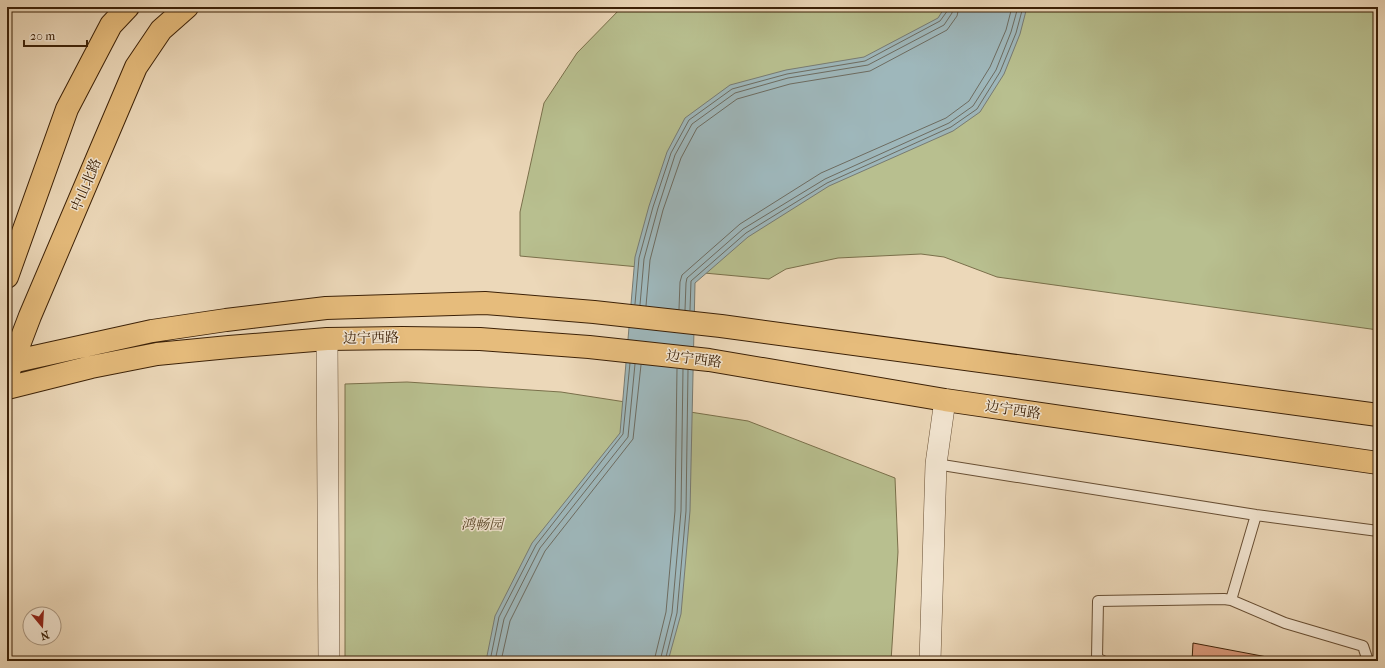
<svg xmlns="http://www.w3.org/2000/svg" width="1385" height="668" font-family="'IM FELL French Canon','Noto Serif SC',serif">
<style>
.green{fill:#b8bf8f;stroke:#7a704b}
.water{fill:#9eb7bb;stroke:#777b73}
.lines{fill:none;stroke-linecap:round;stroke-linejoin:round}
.shore{stroke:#6d6c61;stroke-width:1}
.building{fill:#dd9c7e;stroke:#3c2107}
.service-casing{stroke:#684f34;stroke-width:12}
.minor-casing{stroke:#684f34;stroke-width:22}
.primary-casing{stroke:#3c2107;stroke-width:24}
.service{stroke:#f3e6d2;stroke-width:10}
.minor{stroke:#f3e6d2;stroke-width:21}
.primary{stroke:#e6bc7c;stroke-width:22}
.labels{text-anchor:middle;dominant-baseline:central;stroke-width:3;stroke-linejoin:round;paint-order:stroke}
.street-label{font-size:14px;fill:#3c2107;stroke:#f3e6d2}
.park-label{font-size:14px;font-style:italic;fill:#5b4829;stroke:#f3e6d2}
</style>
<rect width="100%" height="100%" fill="#ecd8b9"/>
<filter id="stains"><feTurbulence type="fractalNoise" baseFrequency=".005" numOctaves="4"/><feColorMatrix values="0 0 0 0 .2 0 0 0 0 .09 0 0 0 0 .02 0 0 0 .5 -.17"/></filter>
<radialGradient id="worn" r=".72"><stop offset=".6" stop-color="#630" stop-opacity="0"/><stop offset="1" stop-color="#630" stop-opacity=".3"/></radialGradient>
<path class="green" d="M622,7H1378V330L997,277L944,257L921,254L838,258L786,269L769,279L520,256V212L544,103L577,53Z
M407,382L561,392L748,421L895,478L898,552L891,661H345V384Z"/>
<path class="water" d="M945,7H1027L1020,34L1004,74L980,112L953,131L829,186L748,237L695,283L690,511L681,614L668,661H486L495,616L532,543L620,433L635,257L649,206L667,152L685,118L730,85L786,70L864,57L938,18Z"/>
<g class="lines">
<path class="shore" d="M635,304L639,258L653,207L671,153L689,120L732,89L787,74L865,61L940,21L948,10V7
M640,305L644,259L658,208L675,155L692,124L735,93L788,78L868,65L944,25L952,13L953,7
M646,306L650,260L663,210L681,158L697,128L737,99L790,84L870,71L947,30L957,16L959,7
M679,309L680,282L682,275L740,224L821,173L946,118L969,101L990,67L1006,30L1012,7
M685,310L686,283L687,278L743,229L825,179L949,123L973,106L996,70L1011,32L1018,7
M690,310L691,281L746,233L827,183L951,127L977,109L1000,72L1016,33L1023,7
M490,661L499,617L536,545L623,434L630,363
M495,661L504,619L540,548L628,437L635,364
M501,661L510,621L545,551L633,439L641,365
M654,661L666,612L675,511L677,369
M660,661L672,613L681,511L683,369
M665,661L677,613L686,511L688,370"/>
</g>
<path class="building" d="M1193,643L1283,660V661H1192Z"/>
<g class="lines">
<g class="service-casing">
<path id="service" d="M936,464L1256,515L1378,531
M1231,600L1256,515
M1103,661L1097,658L1098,601L1224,599L1231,600L1285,623L1363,646L1368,661"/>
</g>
<g class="minor-casing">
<path id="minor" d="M327,339L329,661
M930,661L936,464L945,400"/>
</g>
<g class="primary-casing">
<path id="primary" d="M7,277L67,109L111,25L128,7
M7,363L152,331L226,320L326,308L485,303L594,312L721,326L1378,415
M9,371L30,316L136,67L161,30L187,7
M7,388L91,367L157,354L229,347L327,339L402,338L480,339L589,347L709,360L945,400L1378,463"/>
</g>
<use href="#service" class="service"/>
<use href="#minor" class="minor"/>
<use href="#primary" class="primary"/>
</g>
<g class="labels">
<g class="street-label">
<text transform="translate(86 185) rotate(-67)">中山北路</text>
<text transform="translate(371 338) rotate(-1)">边宁西路</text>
<text transform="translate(694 359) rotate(7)">边宁西路</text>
<text transform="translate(1013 410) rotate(8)">边宁西路</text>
</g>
<g class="park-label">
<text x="482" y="524">鸿畅园</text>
</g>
</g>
<rect width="1385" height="668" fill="none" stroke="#ecd8b9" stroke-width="24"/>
<rect x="8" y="8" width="1369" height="652" fill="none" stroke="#3c2107" stroke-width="2"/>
<rect x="12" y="12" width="1361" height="644" fill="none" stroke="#3c2107"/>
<g transform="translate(42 626) rotate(162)"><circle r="19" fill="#f3e6d2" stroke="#aa9781"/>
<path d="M0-3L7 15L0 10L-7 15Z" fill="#8f2418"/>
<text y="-6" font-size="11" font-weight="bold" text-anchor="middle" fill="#3c2107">N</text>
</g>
<path d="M24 40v6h63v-6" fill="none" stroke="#3c2107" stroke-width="2"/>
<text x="30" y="40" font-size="12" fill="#3c2107" stroke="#f3e6d2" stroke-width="3" paint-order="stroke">20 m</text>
<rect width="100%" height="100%" filter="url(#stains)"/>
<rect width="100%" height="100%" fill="url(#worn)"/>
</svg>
